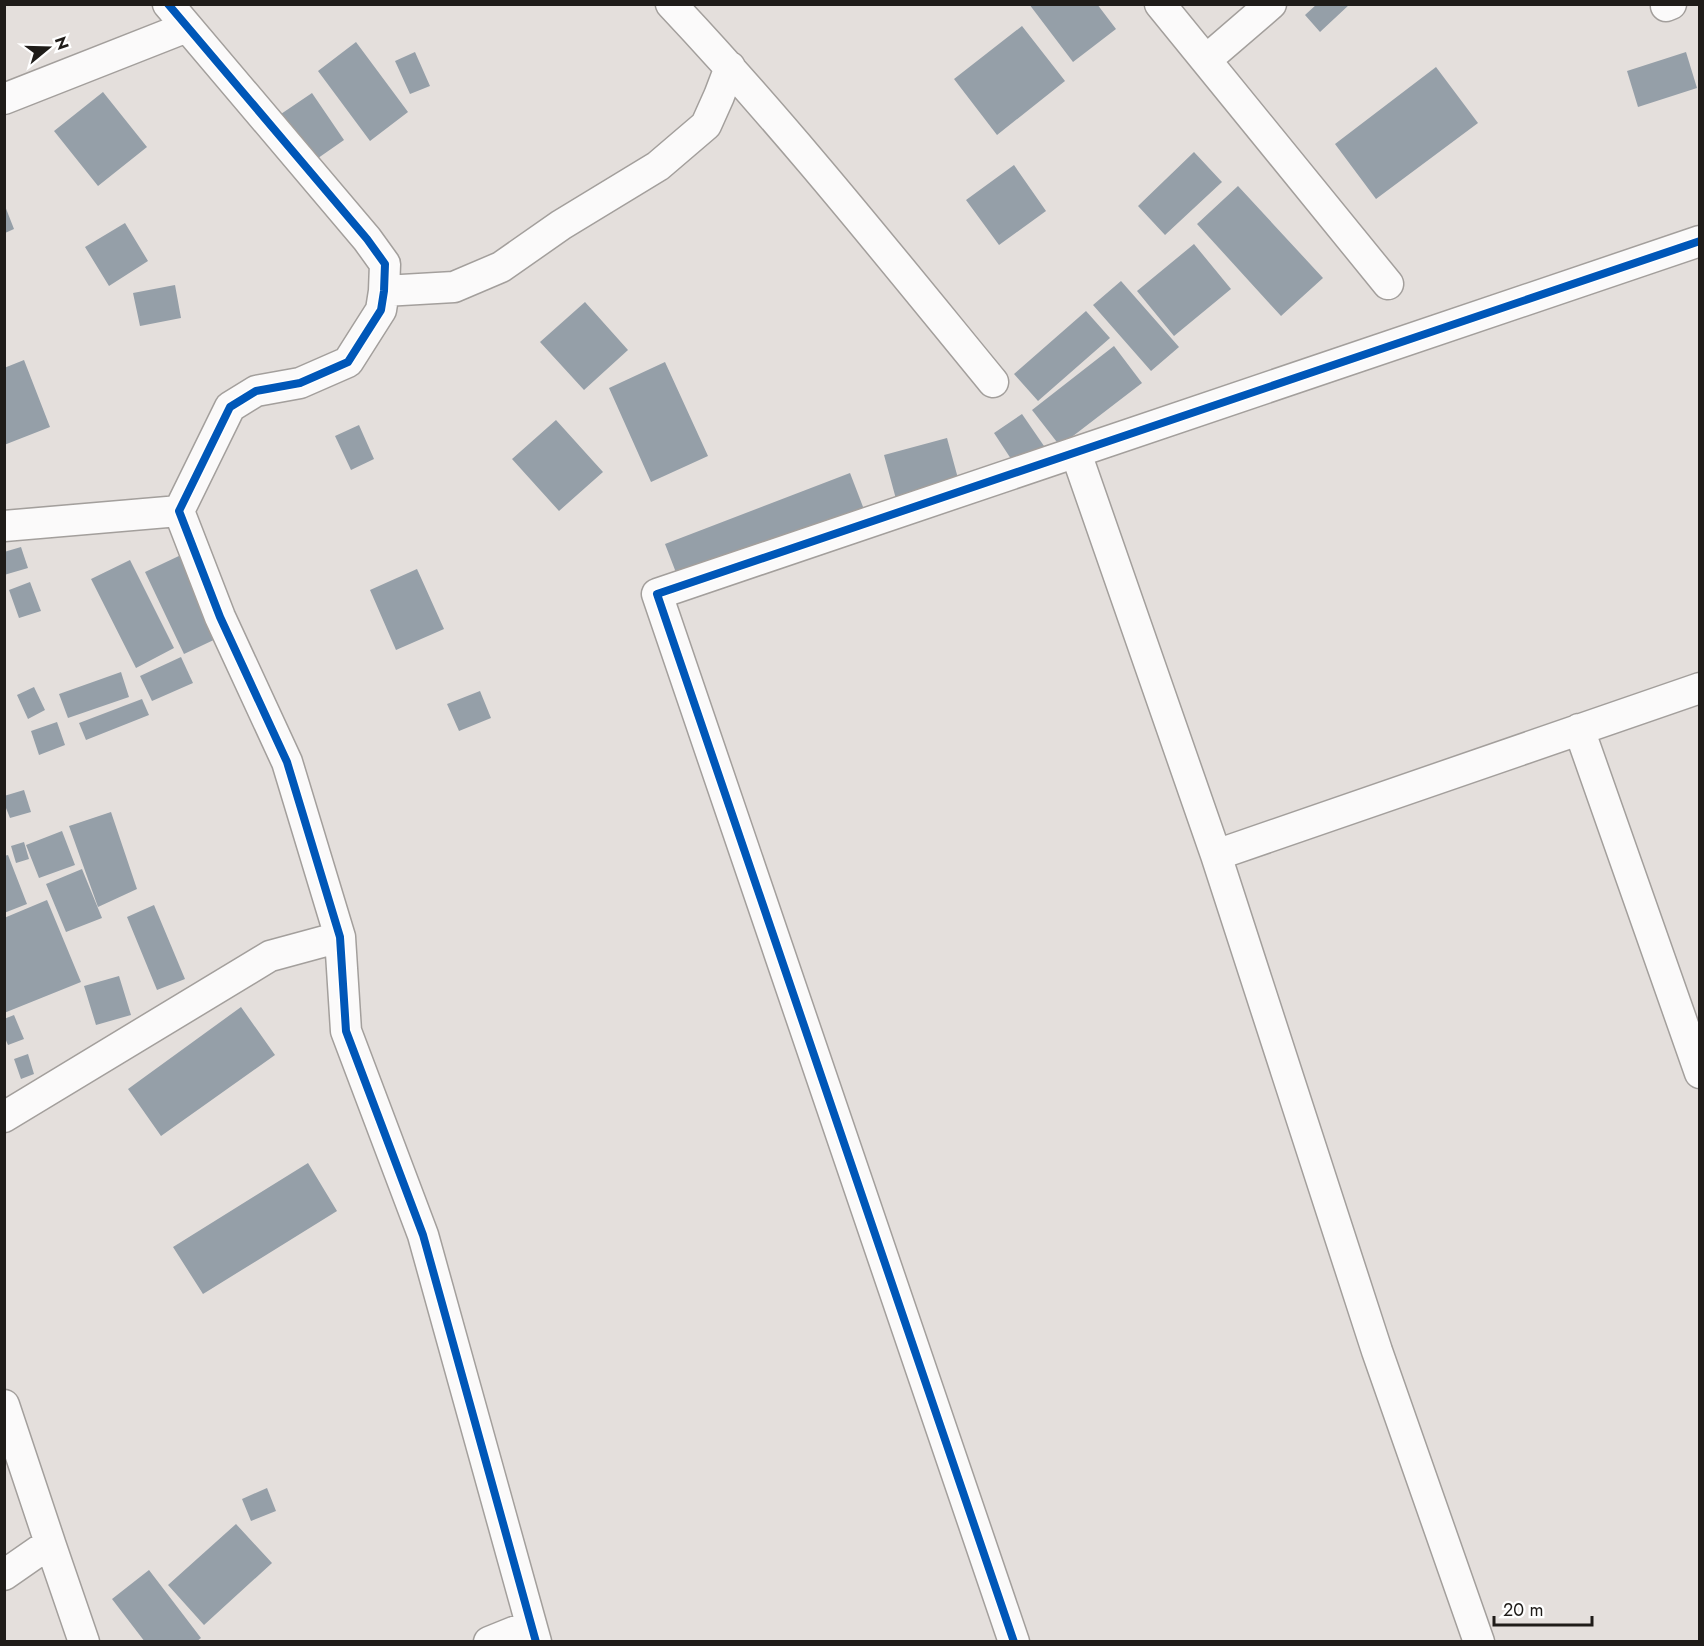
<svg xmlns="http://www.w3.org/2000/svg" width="1704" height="1646" font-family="Jost,sans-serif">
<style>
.building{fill:#959fa8}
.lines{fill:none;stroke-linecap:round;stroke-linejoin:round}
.minor-casing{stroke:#a39f9c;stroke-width:33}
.minor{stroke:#fbfafa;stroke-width:30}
.cycleway-casing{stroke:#fff;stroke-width:11}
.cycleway{stroke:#0057b8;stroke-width:8}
</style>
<rect width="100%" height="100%" fill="#e4dfdc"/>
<path class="building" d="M1029,4H1097L1116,29L1073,62Z
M1317,4H1350L1320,32L1305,15Z
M1022,26L1065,81L997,135L954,79Z
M356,42L408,112L370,141L318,71Z
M415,52L430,86L410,94L395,61Z
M1686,52L1697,88L1638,107L1627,71Z
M1436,67L1478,123L1376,199L1335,144Z
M103,92L147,147L98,186L54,131Z
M312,93L344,140L311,163L278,116Z
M1194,152L1222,182L1165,235L1138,206Z
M1014,165L1046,211L999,245L966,200Z
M1238,186L1323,278L1281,316L1197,224Z
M5,206L14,229L5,233Z
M125,223L148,261L109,286L85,247Z
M1194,244L1231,289L1174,336L1137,291Z
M1121,281L1179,347L1151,371L1093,305Z
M175,285L181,318L140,326L133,293Z
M585,302L628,350L584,390L540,342Z
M1086,311L1110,338L1038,401L1014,374Z
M1114,346L1142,383L1060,446L1032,410Z
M24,360L50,427L4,445V368Z
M665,362L708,456L651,482L609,388Z
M1022,414L1044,446L1015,465L994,433Z
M556,420L603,472L559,511L512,459Z
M359,425L374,459L351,470L335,436Z
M947,438L959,482L896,499L884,455Z
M850,473L865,512L680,583L665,544Z
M21,547L28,568L4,575V552Z
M181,555L220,637L184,654L145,572Z
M130,560L174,648L136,668L91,579Z
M417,569L444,629L396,650L370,590Z
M30,582L41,611L19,618L9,590Z
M181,657L193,683L152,701L140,676Z
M121,672L129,697L68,718L59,694Z
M34,687L45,710L28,719L17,695Z
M480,691L491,718L459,731L447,704Z
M142,699L149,715L86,740L79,723Z
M57,722L65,745L39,755L31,731Z
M24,790L31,812L10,818L4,803V796Z
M111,812L137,889L98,907L69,826Z
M62,831L75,865L39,878L26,845Z
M24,842L29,859L16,863L11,846Z
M8,855L27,904L4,913V856Z
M82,869L102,918L66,932L46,884Z
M47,900L81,982L4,1013V918Z
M154,905L185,979L157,990L127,917Z
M119,976L131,1015L96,1025L84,986Z
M241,1007L275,1055L161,1136L128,1089Z
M14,1015L24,1039L8,1045L4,1036V1019Z
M28,1054L34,1074L21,1079L14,1059Z
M308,1163L337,1211L203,1294L173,1247Z
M267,1488L276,1511L251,1521L242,1499Z
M236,1524L272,1563L204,1625L168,1585Z
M149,1570L201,1638L196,1642H145L112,1599Z"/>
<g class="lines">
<g class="minor-casing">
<path id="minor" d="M168,4L367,239L385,264L384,291L381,310L348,362L300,383L256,391L230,407L179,511L220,617L287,762L340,937L346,1031L423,1235L536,1642
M671,4C785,125 888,254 993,382
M1160,4L1388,284
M1666,6L1671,4
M1206,60L1271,4
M4,99L187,27
M384,291L454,287L501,267L561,225L658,166L706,125L719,96L730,67
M1076,453L1216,855L1377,1351L1479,1642
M4,526L179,511
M1579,729L1700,1073
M1216,855L1700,688
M4,1117L270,956L340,937
M4,1405L50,1543L4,1575
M50,1543L84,1642
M489,1642L531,1625
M1014,1642L657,594L1700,241"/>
</g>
<use href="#minor" class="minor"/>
<g class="cycleway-casing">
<path id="cycleway" d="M168,4L367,239L385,264L384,291L381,310L348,362L300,383L256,391L230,407L179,511L220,617L287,762L340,937L346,1031L423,1235L536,1642
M1014,1642L657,594L1700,241"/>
</g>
<use href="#cycleway" class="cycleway"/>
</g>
<rect width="1704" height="1646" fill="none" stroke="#1f1c19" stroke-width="12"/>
<g transform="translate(48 48) rotate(71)" stroke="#ffffff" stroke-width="4.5" paint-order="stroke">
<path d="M0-4.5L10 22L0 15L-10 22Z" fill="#1f1c19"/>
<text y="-9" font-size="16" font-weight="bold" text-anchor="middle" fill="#1f1c19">N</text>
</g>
<path d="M1494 1616v9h98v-9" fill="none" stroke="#1f1c19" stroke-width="3"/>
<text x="1503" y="1616" font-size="18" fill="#1f1c19" stroke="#ffffff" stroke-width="4.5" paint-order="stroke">20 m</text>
</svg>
